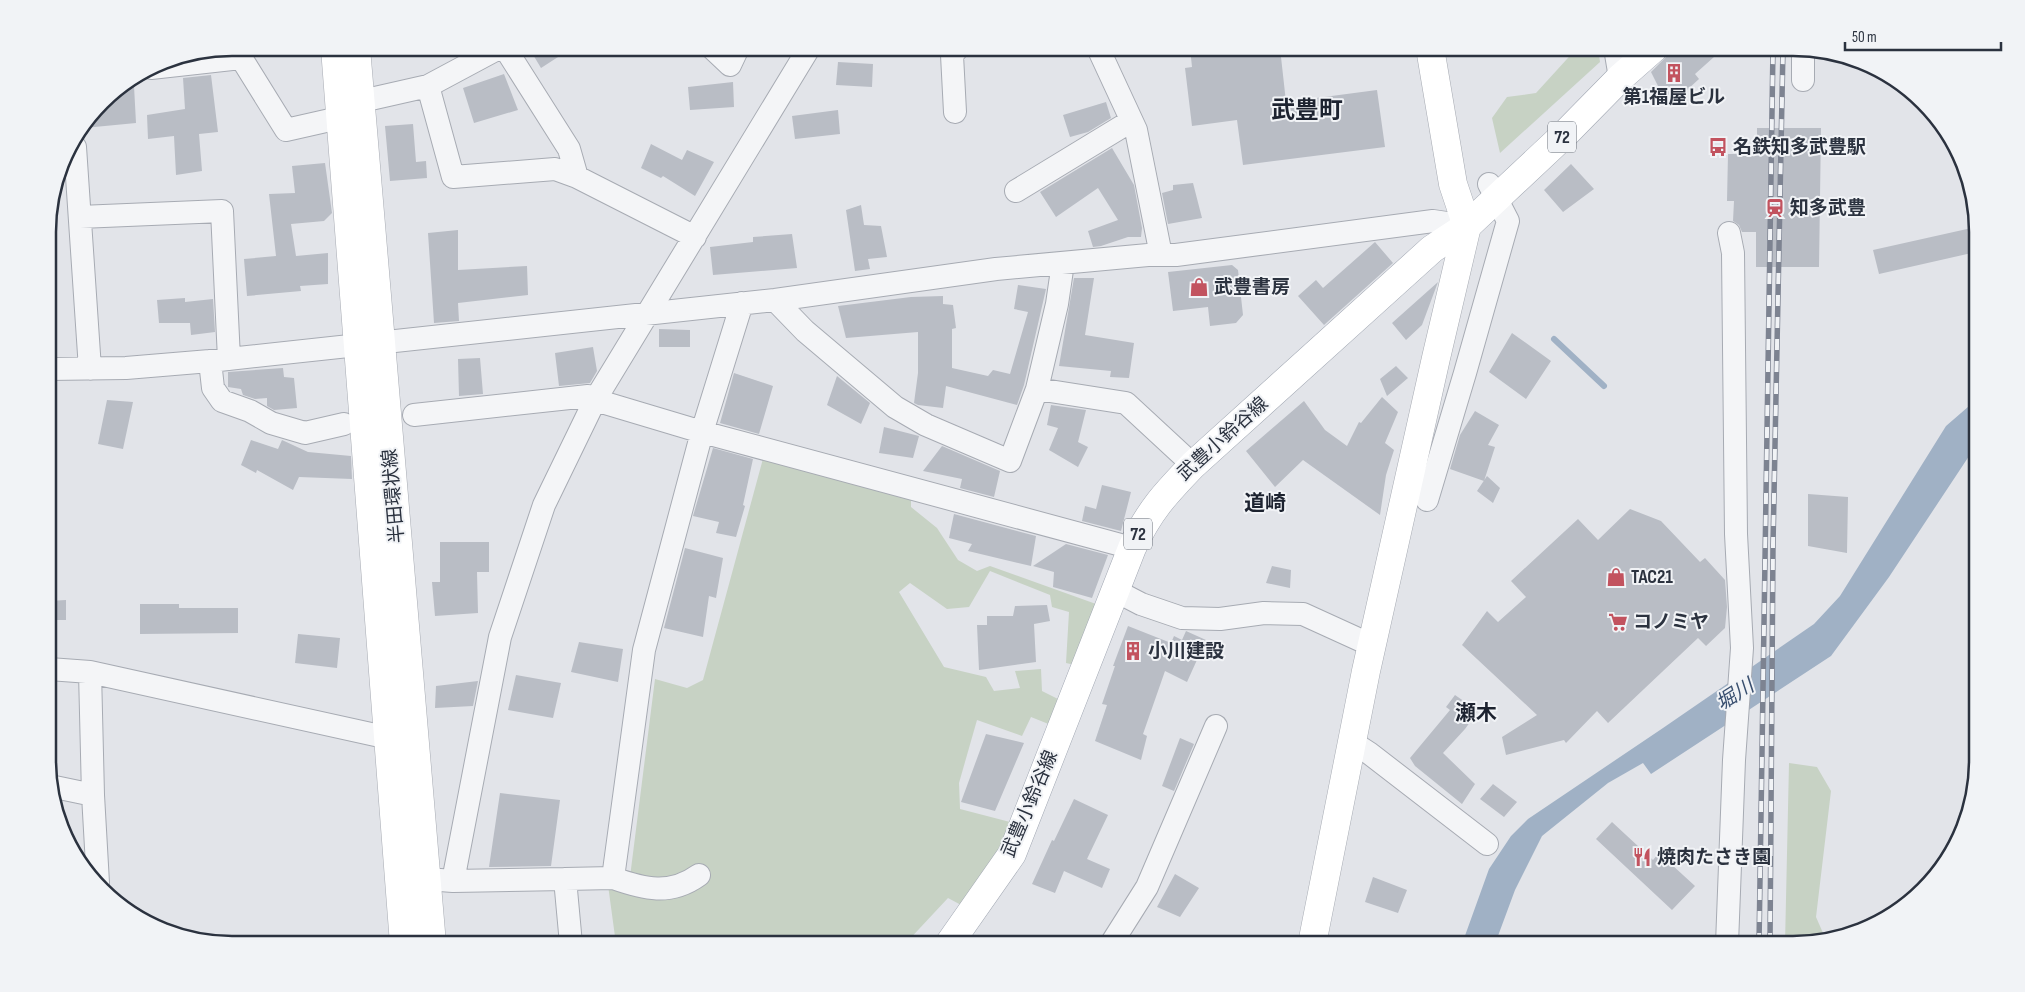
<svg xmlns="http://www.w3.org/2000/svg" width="2025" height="992" font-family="'Sofia Sans Condensed','Noto Sans JP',sans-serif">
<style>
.green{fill:#c7d2c4}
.water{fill:#a0b1c5}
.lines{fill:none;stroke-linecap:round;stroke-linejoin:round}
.stream{stroke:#a0b1c5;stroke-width:6}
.building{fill:#b9bdc5}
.street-casing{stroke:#a7abb3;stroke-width:24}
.secondary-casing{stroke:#a7abb3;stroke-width:29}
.primary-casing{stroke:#a2a8b3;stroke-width:29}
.street{stroke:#f4f5f7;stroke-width:22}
.secondary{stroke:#fff;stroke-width:28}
.primary{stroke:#fff;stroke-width:28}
.rail-casing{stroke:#7d8391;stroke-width:5.5}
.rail{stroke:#f1f3f6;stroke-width:4;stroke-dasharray:11;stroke-linecap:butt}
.labels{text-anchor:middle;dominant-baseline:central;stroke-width:4;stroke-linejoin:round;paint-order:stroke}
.shield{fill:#f1f3f6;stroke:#666c76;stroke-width:1}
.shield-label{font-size:18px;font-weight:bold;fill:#2b323f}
.poi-label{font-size:19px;font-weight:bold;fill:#2b323f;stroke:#f1f3f6;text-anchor:start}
.street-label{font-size:19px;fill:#2b323f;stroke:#f1f3f6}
.water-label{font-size:20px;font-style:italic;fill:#394f6f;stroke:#f1f3f6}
.quarter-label{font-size:21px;font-weight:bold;fill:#1d2330;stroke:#f1f3f6}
.district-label{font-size:24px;font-weight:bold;fill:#1d2330;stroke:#f1f3f6}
.rim{fill:none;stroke:#2b323f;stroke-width:2.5}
</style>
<rect width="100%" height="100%" fill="#e2e4e9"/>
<path class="green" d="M1577,48H1598L1600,62L1500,153L1492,118L1507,97L1536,93Z
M764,455L911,494V507L937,528L958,560L977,571L990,566L1096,604L1075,665L1066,663L1069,612L1052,607L1050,595L990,571L969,607L947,609L910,583L899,592L944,667L986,677L994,691L1020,688L1015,671L1041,669L1042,691L1060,700L1051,725L1031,717L1022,736L977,720L959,783L960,809L1010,822L1000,848L963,906L948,898L905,944H616L608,885L630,877L655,679L687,688L703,680Z
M1789,763L1817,767L1831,791L1816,917L1823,933L1822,941L1805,944H1785Z"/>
<path class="water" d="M1976,400L1977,444L1889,577L1831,656L1651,774L1643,763L1608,783L1542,836L1515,890L1495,944H1462L1489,869L1511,836L1528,819L1663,728L1814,624L1840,596L1946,426Z"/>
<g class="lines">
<path class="stream" d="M1554,339L1604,386"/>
</g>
<path class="building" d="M529,48H572L541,68Z
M1190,48H1280L1286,102L1377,90L1385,147L1243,165L1237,120L1192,126L1185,68L1192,67Z
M1675,48H1724L1695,74L1699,79L1677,99L1668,96L1659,88L1651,72Z
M838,62L873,64L872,87L836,85Z
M504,74L518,110L474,123L463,88Z
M211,75L218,132L199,134L202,171L176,175L174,136L148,139L147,115L185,109L183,78Z
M733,82L734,107L690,110L688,87Z
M134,86L136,123L84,128L110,94L121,87Z
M1106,102L1111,118L1088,132L1070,137L1063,115Z
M838,110L840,134L795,139L792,116Z
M413,124L416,162L426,161L427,178L390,181L385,126Z
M1757,128H1821L1819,267H1756V232H1742L1739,225L1733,221L1734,201H1727L1728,154H1757Z
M651,144L682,160L687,150L714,162L695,196L663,176L661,178L641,168Z
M1112,148L1134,185L1142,228L1141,237H1128L1101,246L1093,247L1088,231L1118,220L1098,188L1056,217L1040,192Z
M325,163L332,213L324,221L291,224L296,256L328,253V284L300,286L301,291L247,296L244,259L276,256L269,194L295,193L292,166Z
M1571,164L1594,189L1563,212L1544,190Z
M1193,183L1202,218L1168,224L1162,193L1173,190V185Z
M861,205L864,225L881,226L887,257L868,259L870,269L855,271L846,210Z
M1976,227V252L1879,274L1873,250Z
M458,230V270L527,266L528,295L458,303L459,321L434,323L428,233Z
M792,234L797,268L713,275L710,247L753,242V237Z
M1375,242L1393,263L1324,325L1298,296L1316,280L1323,288Z
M1232,265L1238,270L1243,315L1236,323L1210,326L1208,307L1173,311L1168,272Z
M1074,278H1094L1085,335L1134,343L1129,378L1110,377L1111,371L1059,366Z
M1438,282L1422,325L1406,340L1392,323Z
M1018,285L1046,289L1024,385L1017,405L946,386L943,408L918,405L914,403L918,373V332L846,338L838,306L911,297L943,296V304L953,305L956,328L952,329V368L988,376L993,370L1010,374L1028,312L1014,309Z
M185,298V302L213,299L215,332L191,335L190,323H159L157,300Z
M659,329L690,330V347H659Z
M1512,333L1551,361L1526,399L1489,372Z
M593,347L597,371L590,383L559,386L555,353Z
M480,358L483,394L459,396L458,359Z
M1396,366L1408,378L1387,396L1380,379Z
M283,368L284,377L294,378L297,408L274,410L267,406V398L255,399L243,395L241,389L228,387V372Z
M734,373L773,386L759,434L720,423Z
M837,376L870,403L861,424L827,405Z
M1382,397L1398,412L1385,443L1394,450L1386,475L1380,515L1303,460L1275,487L1246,451L1304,401L1325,430L1347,446L1359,422L1361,423Z
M107,400L133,402L123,449L98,444Z
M1051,405L1086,410L1078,442L1088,447L1078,467L1049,450L1058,428L1047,425Z
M1475,411L1499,425L1488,445L1495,447L1484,481L1450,469L1460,435Z
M884,427L919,436L913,458L879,453Z
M251,440L278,449L282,440L308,452L351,456L352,479L299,477L293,490L257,470L256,473L241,465Z
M942,446L1000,471L994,497L960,488L962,479L923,471Z
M713,448L753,459L743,505L745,506L736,537L716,533L719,522L693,516Z
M1487,476L1500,488L1493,503L1477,491Z
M1102,485L1131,492L1121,531L1082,521L1085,506L1096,509Z
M1808,494L1848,497L1847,553L1808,546Z
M1630,509L1661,521L1700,562L1705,558L1725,580L1727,607L1725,628L1706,646L1698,638L1608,723L1597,711L1566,743L1564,740L1506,755L1502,737L1537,715L1462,645L1487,611L1498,622L1526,597L1511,581L1578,519L1598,540Z
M954,514L1036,536L1031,566L968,551L972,544L949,538Z
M440,542H489V572H477L478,613L435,616L432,582H440Z
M1066,544L1108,555L1092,598L1053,587L1054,572L1033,566Z
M685,548L723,558L716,598L709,596L703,637L664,628Z
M1272,566L1291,570L1290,588L1266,583Z
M66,600V620H49V601Z
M140,604H179V608H238V633L140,634Z
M1047,605L1050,621L1034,624L1036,662L979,670L977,625H987V616H1013L1015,606Z
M1128,626L1171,643L1174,636L1182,640L1186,631L1206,640L1187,682L1165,671L1143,734L1147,736L1141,760L1095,741L1107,705L1102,704L1115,666H1113Z
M298,634L340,638L337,668L295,663Z
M579,642L623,649L618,682L571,672Z
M516,675L561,683L553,718L508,710Z
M478,681L473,706L435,708L436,686Z
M1455,695L1478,711L1465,729L1443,753L1475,784L1462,804L1415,766L1410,758L1450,710L1446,707Z
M986,734L1024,743L995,811L961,802Z
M1180,738L1194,744L1174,791L1162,786Z
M1493,784L1517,802L1504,817L1480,799Z
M500,793L560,800L551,866L489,867Z
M1074,799L1108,815L1087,859L1110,869L1102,888L1064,871L1055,893L1032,884L1052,840L1054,841Z
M1612,822L1653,860L1659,853L1695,886L1672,910L1596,839Z
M1175,874L1199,888L1180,917L1157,907Z
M1373,877L1407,890L1398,913L1365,902Z"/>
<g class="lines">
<g class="street-casing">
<path id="street" d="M235,48L286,130L339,118
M505,48L569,149L577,177L695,237
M712,48L730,65L738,48
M809,48L595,400L702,432L1132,548
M1098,48L1136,130L1161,255
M1615,48L1620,78
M1803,50V80
M151,68L241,58
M428,86L453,177L555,169L577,177
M361,99L375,98L428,86L499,48
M955,112L952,55L958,48
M75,147L90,369
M1016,191L1131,121
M80,217L222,211L229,359
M775,300L805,331L895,407L926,425L1010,461L1037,389L1057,304L1063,263
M210,361L213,388L222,401L250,411L271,423L305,433L344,424
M48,369L126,368L210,361L775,300L996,269L1148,255H1176L1433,221L1467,226
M1037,389L1126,403L1193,465
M414,415L588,396L595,400L544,505L500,637L453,881L427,879
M1427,500L1465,373L1508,221L1489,184
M1116,591L1141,604L1182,618L1220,619L1264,613L1303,614L1371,645
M49,669L90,672L389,738
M90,672L93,795L98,883
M1352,742L1369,753L1487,844
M50,786L93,795
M613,878C644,889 670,896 699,875
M565,879L613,878L644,650L702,432L742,303
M453,881L565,879L571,944
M1111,944L1147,887L1216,726
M1727,944L1734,760L1742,648L1736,534L1733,253L1729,233"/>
</g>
<g class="secondary-casing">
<path id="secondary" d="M335,48L404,944
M356,48L432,944
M1312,944L1366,671L1436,358L1467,226L1453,184L1430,48"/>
</g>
<g class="primary-casing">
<path id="primary" d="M949,944L1012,854L1132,548C1149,511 1165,494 1193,465L1432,249L1467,226L1564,135L1620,78L1654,48"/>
</g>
<use href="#street" class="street"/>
<use href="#secondary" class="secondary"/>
<use href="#primary" class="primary"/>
<g class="rail-casing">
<path id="rail" d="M1759,944L1773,48
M1770,944L1773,545L1783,48"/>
</g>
<use href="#rail" class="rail"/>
</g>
<defs>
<g id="building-bare" transform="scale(1.5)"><path d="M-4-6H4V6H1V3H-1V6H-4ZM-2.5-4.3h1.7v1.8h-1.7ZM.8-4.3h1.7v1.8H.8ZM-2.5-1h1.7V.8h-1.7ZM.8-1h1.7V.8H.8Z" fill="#c2535f" stroke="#f1f3f6" stroke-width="2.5" paint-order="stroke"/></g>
<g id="bus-bare" transform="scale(1.5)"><path d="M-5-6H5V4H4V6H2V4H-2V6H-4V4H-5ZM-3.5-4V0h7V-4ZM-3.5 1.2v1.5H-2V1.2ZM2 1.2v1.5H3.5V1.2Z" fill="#c2535f" stroke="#f1f3f6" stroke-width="2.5" paint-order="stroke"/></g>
<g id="station-bare" transform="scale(1.5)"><path d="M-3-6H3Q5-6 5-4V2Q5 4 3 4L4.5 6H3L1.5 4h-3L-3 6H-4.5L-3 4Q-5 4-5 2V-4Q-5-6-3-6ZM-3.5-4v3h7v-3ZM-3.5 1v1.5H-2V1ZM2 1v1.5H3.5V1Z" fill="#c2535f" stroke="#f1f3f6" stroke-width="2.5" paint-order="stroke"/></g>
<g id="shop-bare" transform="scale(1.5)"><path d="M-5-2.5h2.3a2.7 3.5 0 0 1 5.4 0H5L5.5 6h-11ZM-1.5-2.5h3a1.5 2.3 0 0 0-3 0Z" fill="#c2535f" stroke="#f1f3f6" stroke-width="2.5" paint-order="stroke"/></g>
<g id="supermarket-bare" transform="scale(1.5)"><path d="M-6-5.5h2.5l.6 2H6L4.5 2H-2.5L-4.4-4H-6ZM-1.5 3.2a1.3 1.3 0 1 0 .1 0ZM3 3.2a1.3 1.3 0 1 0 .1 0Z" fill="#c2535f" stroke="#f1f3f6" stroke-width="2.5" paint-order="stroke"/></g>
<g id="restaurant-bare" transform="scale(1.5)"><path d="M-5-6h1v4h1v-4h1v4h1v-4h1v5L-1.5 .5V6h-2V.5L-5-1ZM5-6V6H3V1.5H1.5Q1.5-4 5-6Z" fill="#c2535f" stroke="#f1f3f6" stroke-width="2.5" paint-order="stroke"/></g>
</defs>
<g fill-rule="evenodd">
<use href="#building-bare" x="1674" y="73"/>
<use href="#bus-bare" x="1718" y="147"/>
<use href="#station-bare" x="1775" y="208"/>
<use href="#shop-bare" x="1199" y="287"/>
<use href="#shop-bare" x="1616" y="577"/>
<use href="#supermarket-bare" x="1618" y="622"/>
<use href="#building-bare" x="1133" y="651"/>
<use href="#restaurant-bare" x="1642" y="857"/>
</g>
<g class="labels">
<g class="shield">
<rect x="1548" y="121.5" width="28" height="31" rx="4"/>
<rect x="1124" y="518.5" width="28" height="31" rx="4"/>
</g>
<g class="shield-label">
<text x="1562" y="137">72</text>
<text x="1138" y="534">72</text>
</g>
<g class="poi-label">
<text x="1674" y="97" text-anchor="middle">第1福屋ビル</text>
<text x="1733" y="147">名鉄知多武豊駅</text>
<text x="1790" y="208">知多武豊</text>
<text x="1214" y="287">武豊書房</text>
<text x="1631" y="577">TAC21</text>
<text x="1633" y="622">コノミヤ</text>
<text x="1148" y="651">小川建設</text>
<text x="1657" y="857">焼肉たさき園</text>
</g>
<g class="street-label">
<text transform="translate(1223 439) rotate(-42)">武豊小鈴谷線</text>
<text transform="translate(394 496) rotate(-95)">半田環状線</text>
<text transform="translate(1030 804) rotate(-67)">武豊小鈴谷線</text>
</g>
<g class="water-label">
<text transform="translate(1735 695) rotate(-32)">堀川</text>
</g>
<g class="quarter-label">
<text x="1265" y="503">道崎</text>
<text x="1476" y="713">瀬木</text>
</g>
<g class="district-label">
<text x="1307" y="110">武豊町</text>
</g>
</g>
<path d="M0 0H2025V992H0ZM232 56H1793A176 176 0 0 1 1969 232V760A176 176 0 0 1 1793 936H232A176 176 0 0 1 56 760V232A176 176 0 0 1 232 56Z" fill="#f1f3f6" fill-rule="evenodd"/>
<path class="rim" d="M232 56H1793A176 176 0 0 1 1969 232V760A176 176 0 0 1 1793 936H232A176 176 0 0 1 56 760V232A176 176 0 0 1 232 56Z"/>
<path d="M1845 42v8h156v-8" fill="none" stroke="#2b323f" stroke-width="2.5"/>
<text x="1852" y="42" font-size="15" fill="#2b323f" stroke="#f1f3f6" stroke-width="4" paint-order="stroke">50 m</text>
</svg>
